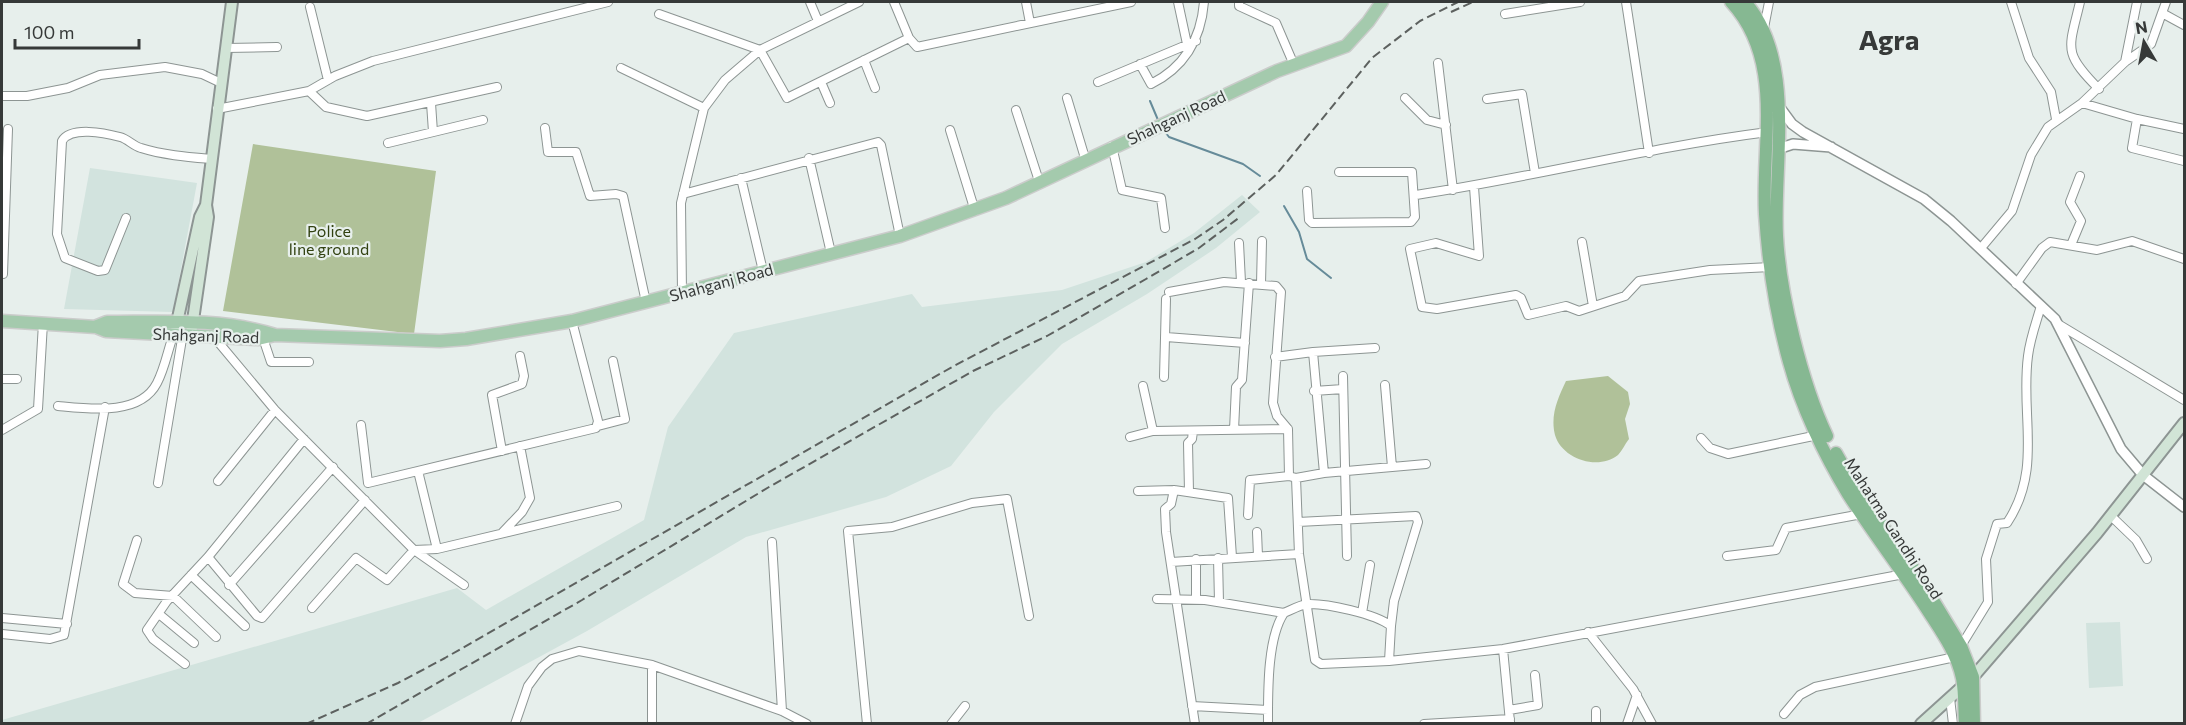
<svg xmlns="http://www.w3.org/2000/svg" width="2186" height="725" font-family="Commissioner,sans-serif">
<style>
.built{fill:#d2e3de}
.green{fill:#b0c199}
.lines{fill:none;stroke-linecap:round;stroke-linejoin:round}
.stream{stroke:#668b99;stroke-width:2}
.minor-casing{stroke:#8d9593;stroke-width:10}
.tertiary-casing{stroke:#8d9593;stroke-width:12}
.secondary-casing{stroke:#8d9593;stroke-width:14}
.primary-casing{stroke:#cbcccb;stroke-width:15}
.trunk-casing{stroke:#cbcccb;stroke-width:15}
.minor{stroke:#fff;stroke-width:8}
.tertiary{stroke:#fff;stroke-width:9}
.secondary{stroke:#d1e4d6;stroke-width:10}
.primary{stroke:#a4caad;stroke-width:12}
.trunk{stroke:#86b892;stroke-width:12}
.rail{stroke:#5d615f;stroke-width:2;stroke-dasharray:9 4.5;stroke-linecap:butt}
.labels{text-anchor:middle;dominant-baseline:central;stroke-width:4.5;stroke-linejoin:round;paint-order:stroke}
.street-label{font-size:16px;fill:#363938;stroke:#e7efec}
.park-label{font-size:16px;fill:#314110;stroke:#e7efec}
.town-label{font-size:28px;font-weight:bold;fill:#363938;stroke:#e7efec}
</style>
<rect width="100%" height="100%" fill="#e7efec"/>
<path class="built" d="M90,168L197,183L173,312L64,309Z
M1242,195L1260,212L1216,248L1147,294L1062,344L994,412L951,466L886,497L746,537L587,631L418,723L2,724V720L457,588L486,610L644,520L668,427L734,333L912,294L922,307L1062,290L1146,262L1194,233Z
M2120,622L2123,686L2089,688L2086,623Z"/>
<path class="green" d="M253,144L436,171L414,334L223,311Z
M1608,376L1628,392L1630,404L1625,419L1629,439C1625,444 1622,451 1618,455C1598,471 1562,459 1555,435C1550,415 1558,398 1566,381Z"/>
<g class="lines">
<path class="stream" d="M1150,101L1158,120
M1162,128L1169,137L1243,164L1260,176
M1284,206L1299,232L1307,259L1331,278"/>
<g class="minor-casing">
<path id="minor" d="M810,2L818,21
M894,2L909,38L917,47L1131,2
M1026,2L1030,23
M1178,2L1187,44
M1239,2V6L1276,23L1294,65
M1626,2L1649,153
M2011,2L2029,58L2051,92L2056,119
M2080,2C2069,49 2062,52 2099,89
M2166,2L2162,13L2184,25
M310,7L328,80
M659,14L760,50L787,98L909,38
M1505,14L1580,2
M1764,28L1769,2
M226,48L277,47
M864,60L875,88
M2125,62L2137,2
M1438,63L1453,190
M1140,64L1151,84C1185,67 1201,39 1204,2
M621,68L704,108
M821,82L830,103
M1098,82L1196,41
M309,91L326,107L367,116L497,87
M2,96H27L68,88L100,75L165,67L202,74L221,83
M1067,98L1085,158
M1405,98L1427,120L1446,125
M1487,99L1522,94L1535,173
M431,103L433,132
M2082,103L2137,119L2184,129
M217,109L309,91L335,76L373,61L608,2
M1016,110L1039,181
M2137,119L2132,148L2184,161
M545,128L548,152H576L590,196L616,194L623,196L646,302
M950,130L975,211
M388,143L483,120
M1112,146L1122,190L1161,198L1165,228
M809,158L831,253
M741,178L763,271
M1474,187L1479,256L1436,243L1410,249L1422,307L1437,309L1516,295L1521,298L1528,315L1566,306L1579,311L1625,296L1639,281L1710,270L1771,267
M1307,191L1309,220L1312,223L1411,222L1415,217L1412,172H1339
M683,194L878,142L881,145L900,236
M1416,195C1534,177 1650,147 1768,132
M126,218L105,270L98,271L65,258L57,234L62,141C71,126 105,133 120,137C128,139 133,146 141,148C163,155 188,157 211,159
M1582,242L1593,306
M1239,243L1241,282
M2071,245L2081,221L2070,202L2080,176
M1981,248L2012,211L2031,155L2048,127L2082,103L2125,62L2151,44L2162,13
M3,274L8,129
M1261,284L1262,241
M2016,284L2042,248L2050,242L2097,250L2132,241L2184,259
M1169,292L1224,282L1276,286L1281,292L1273,403L1277,416L1288,429L1289,476L1296,478L1324,473L1426,464
M682,293L681,203L704,108L725,80L760,50L859,2
M2058,324L2184,400
M214,337L275,410L414,550L464,585
M1166,337L1245,343
M263,338L271,362H309
M1313,352L1324,473
M1275,357L1313,352L1375,348
M1343,376L1347,556
M1164,377L1166,299
M2,379H17
M1385,385L1392,467
M1143,386L1153,431
M1314,391L1343,389
M58,406C90,409 140,416 157,383C165,368 168,349 174,333
M361,425L368,483L596,428L598,421L572,321
M598,426L625,419L613,361
M2,430L38,409L43,323
M1234,430L1236,387L1242,380L1249,283
M1130,437L1153,431L1288,429
M1701,438L1710,448L1728,454L1818,435
M502,451L492,395L522,384L524,376L520,356
M418,471L437,549
M1296,478L1299,554L1315,660L1321,664L1389,661
M218,481L275,410
M158,483L183,333
M1174,490L1171,504L1165,509L1166,532L1195,724
M1138,491L1174,490L1228,498L1232,557
M1189,492L1188,443L1192,439L1193,431
M1248,515L1250,480L1289,476
M2111,516L2136,540L2147,559
M1298,522L1416,516L1418,522L1394,601L1391,626
M1257,532L1258,556
M502,533L522,512L530,498L520,446
M137,540L123,584L135,593L173,596L216,637
M772,542L782,711
M1727,556L1776,550L1786,528L1862,514
M208,557L257,616L262,618L365,500
M1218,558L1219,602
M1171,562L1299,554
M191,575L245,626
M229,585L333,467
M1157,599L1205,600L1284,613C1267,638 1268,693 1268,724
M1196,600V559
M312,608L356,558L387,580L414,550L437,549L617,506
M1284,613C1291,610 1300,605 1307,604C1326,603 1376,614 1391,626L1389,661L1503,649L1904,574
M1362,613L1370,565
M159,614L194,643
M2,618L67,624
M1588,632L1633,689L1652,724
M2,634L50,639L64,635L105,407
M1961,646L1988,602L1986,559L1997,524L2007,523C2043,469 2020,415 2028,356C2030,339 2036,323 2041,306
M1503,649L1510,722
M185,664L153,639L147,630L167,601L208,557L304,439
M652,665V724
M1950,698L1953,724
M1192,706L1268,710
M1509,710L1538,705L1535,675
M1784,714L1800,695L1815,687L1955,657
M515,724L528,686L542,667L552,659L579,651L652,665L782,711L807,724
M867,724L848,531L892,527L972,503L1007,499L1029,616
M951,724L965,706
M1424,724L1510,719
M1596,724V711
M1627,724L1637,695"/>
</g>
<g class="tertiary-casing">
<path id="tertiary" d="M1778,105L1792,124L1803,132L1924,199L1951,221L2055,319L2121,449L2143,475L2184,507
M1778,149L1793,144L1831,147"/>
</g>
<g class="secondary-casing">
<path id="secondary" d="M176,327L200,217L206,205
M191,334L208,217L206,205L232,2
M1921,724L1973,677L2097,533L2184,423"/>
</g>
<g class="primary-casing">
<path id="primary" d="M2,321L96,327L106,331L258,339L275,335L440,341L466,339L572,321L900,236L1006,198L1277,71L1346,46L1368,22L1382,2
M97,326L107,322C162,322 222,318 275,335"/>
</g>
<g class="trunk-casing">
<path id="trunk" d="M1731,2C1785,61 1761,142 1765,214C1768,263 1776,315 1789,362C1801,406 1824,455 1848,494C1874,535 1904,573 1930,614C1943,634 1957,654 1962,678C1965,693 1964,709 1965,724
M1745,2C1797,60 1773,164 1777,236C1780,294 1802,383 1827,436
M1836,453L1858,492L1916,572L1961,646L1973,677L1974,724"/>
</g>
<use href="#minor" class="minor"/>
<use href="#tertiary" class="tertiary"/>
<use href="#secondary" class="secondary"/>
<use href="#primary" class="primary"/>
<use href="#trunk" class="trunk"/>
<path class="rail" d="M1451,12L1473,2
M306,724L398,683L445,658L952,367L1195,239L1223,220L1276,175L1372,58L1420,21L1458,2
M366,724L582,600L769,487L973,371L1047,336L1146,279L1199,248L1240,217"/>
</g>
<g class="labels">
<g class="street-label">
<text transform="translate(1176 117) rotate(-25)">Shahganj Road</text>
<text transform="translate(721 282) rotate(-15)">Shahganj Road</text>
<text transform="translate(206 335) rotate(2)">Shahganj Road</text>
<text transform="translate(1894 528) rotate(57)">Mahatma Gandhi Road</text>
</g>
<g class="park-label">
<text x="329" y="230">Police<tspan x="329" dy="18">line ground</tspan></text>
</g>
<g class="town-label">
<text x="1889" y="39">Agra</text>
</g>
</g>
<rect width="2186" height="725" fill="none" stroke="#363938" stroke-width="6"/>
<g transform="translate(2144 42) rotate(350)" stroke="#e7efec" stroke-width="4.5" paint-order="stroke">
<path d="M0-4.5L10 22L0 15L-10 22Z" fill="#363938"/>
<text y="-9" font-size="16" font-weight="bold" text-anchor="middle" fill="#363938">N</text>
</g>
<path d="M15 39v9h124v-9" fill="none" stroke="#363938" stroke-width="3"/>
<text x="24" y="39" font-size="18" fill="#363938" stroke="#e7efec" stroke-width="4.5" paint-order="stroke">100 m</text>
</svg>
